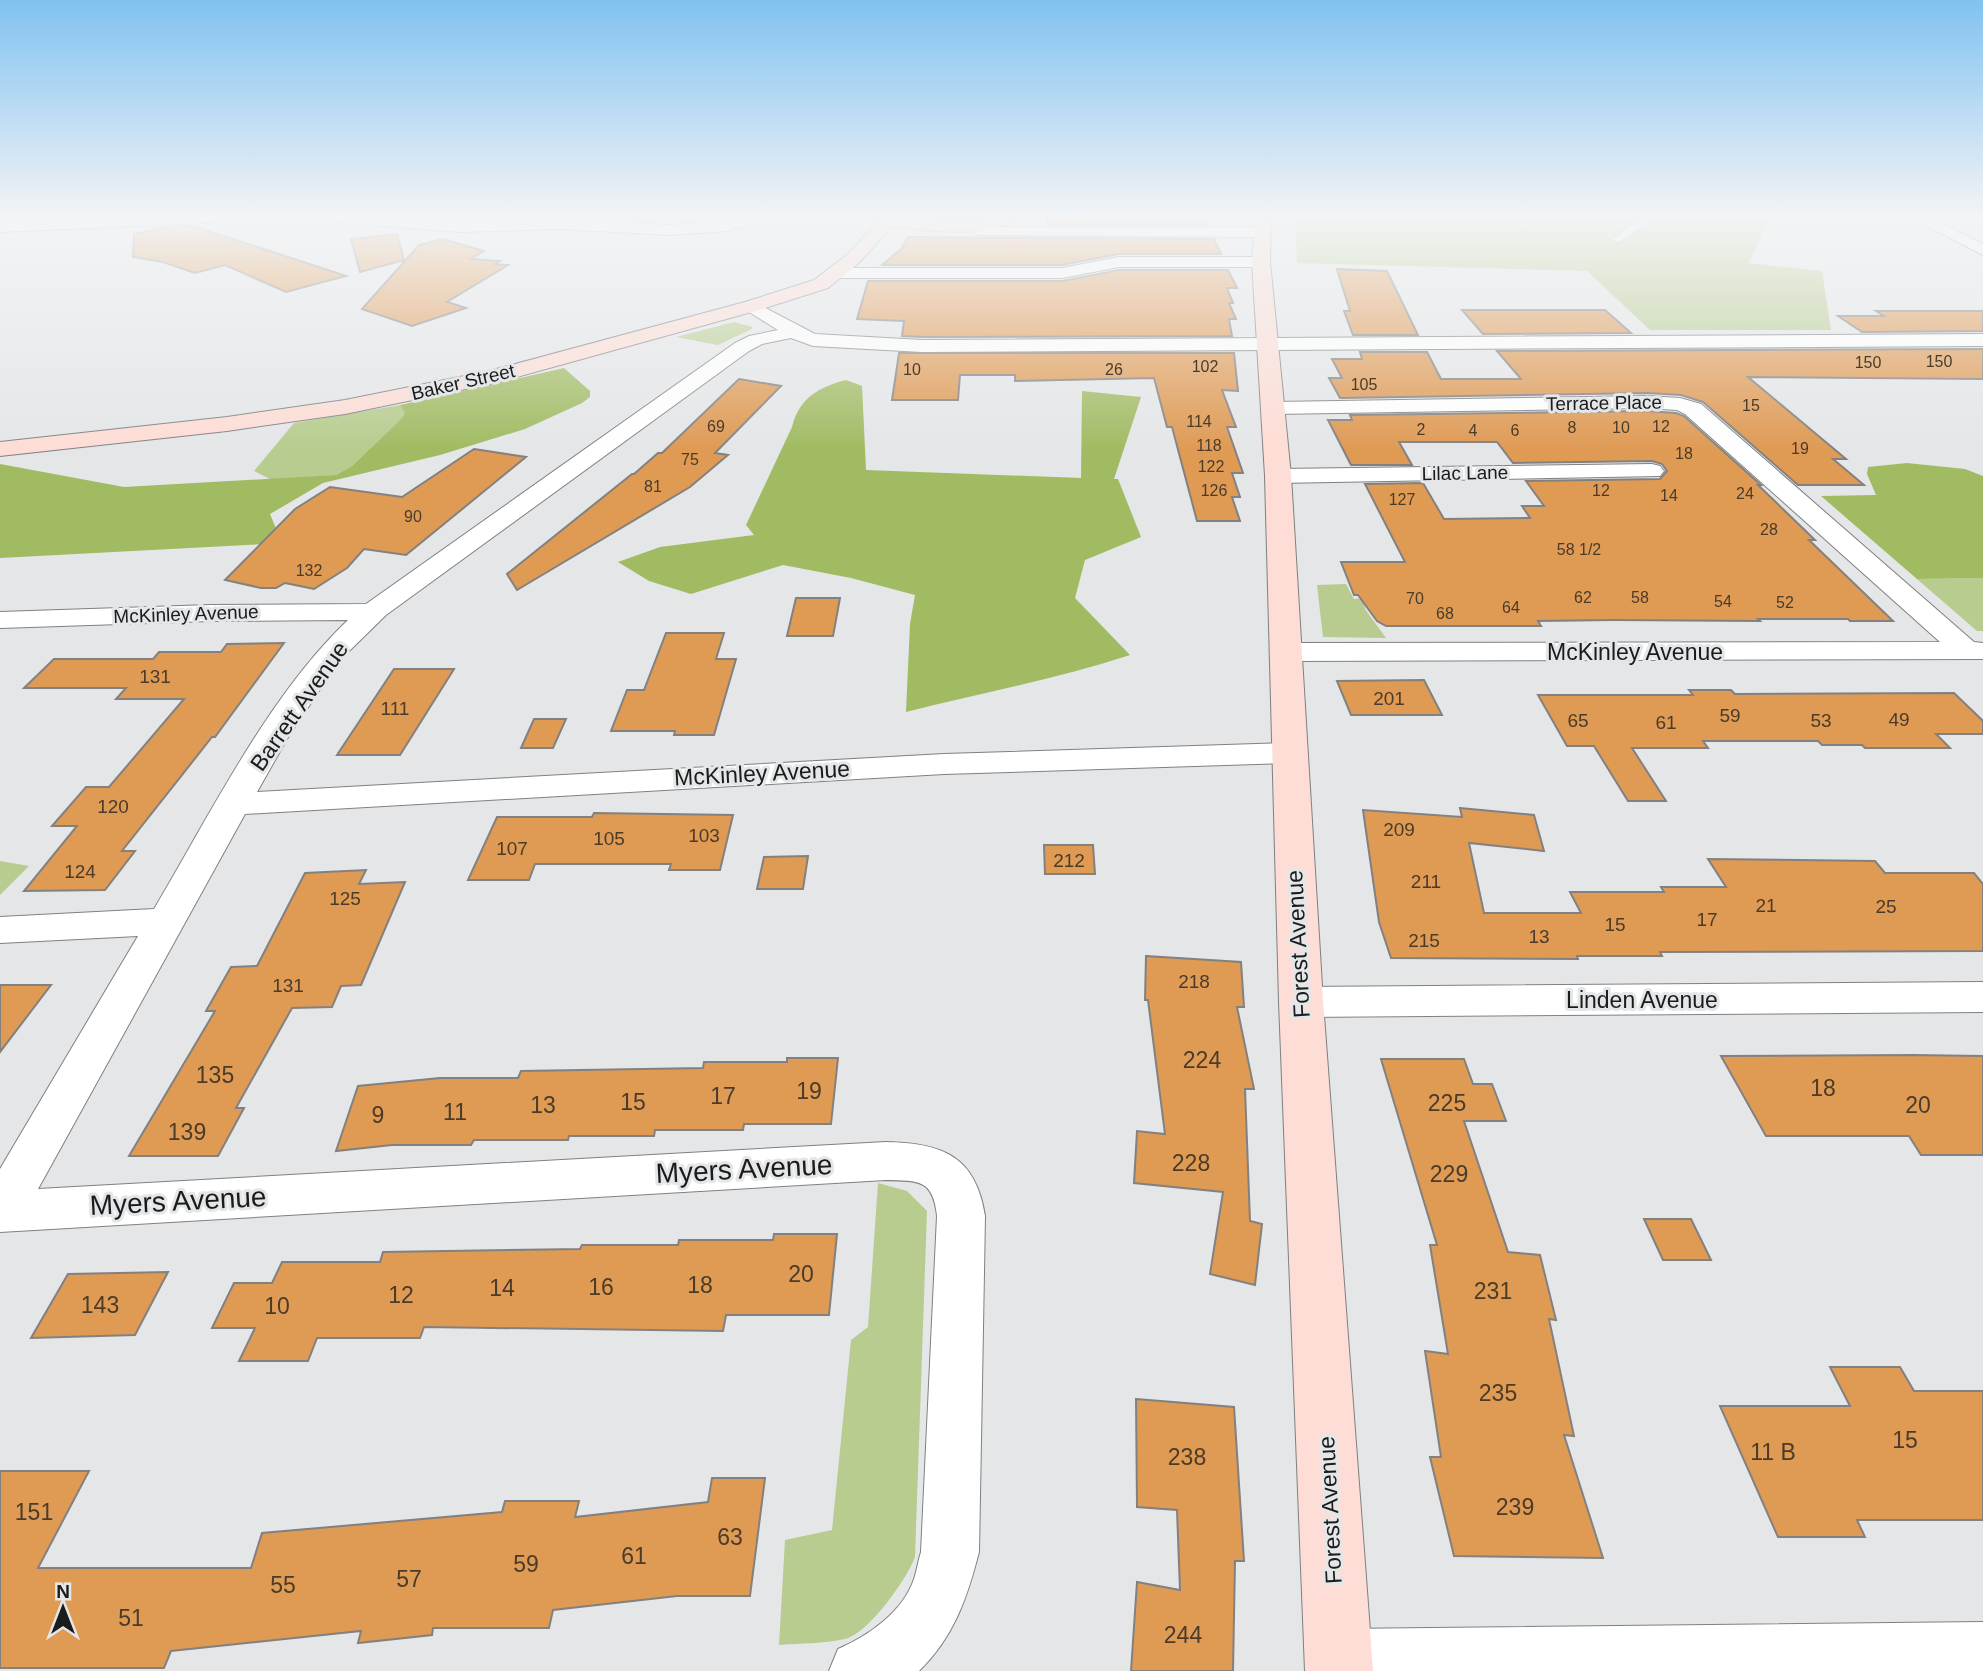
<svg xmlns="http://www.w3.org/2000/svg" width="1983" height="1671" font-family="Helvetica,sans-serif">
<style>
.green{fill:#b7cc8e}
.forest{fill:#a0bb62}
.building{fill:#df9a54;stroke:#838180;stroke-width:2}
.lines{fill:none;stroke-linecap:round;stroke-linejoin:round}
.lane-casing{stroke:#7f8082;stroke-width:1}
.street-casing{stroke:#7f8082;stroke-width:2}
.secondary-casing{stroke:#7f8082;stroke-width:2}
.lane{fill:#fff;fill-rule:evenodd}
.street{fill:#fff;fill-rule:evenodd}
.secondary{fill:#fdddd5;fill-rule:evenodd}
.labels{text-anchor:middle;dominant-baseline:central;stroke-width:6;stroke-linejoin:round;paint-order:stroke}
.far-number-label{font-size:16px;fill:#4b3b29}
.far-street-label{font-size:19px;fill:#1a1b1b;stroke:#e4e6e8}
.number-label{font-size:19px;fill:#4b3b29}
.street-label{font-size:23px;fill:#1a1b1b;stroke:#e4e6e8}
.near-number-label{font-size:23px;fill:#4b3b29}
.near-street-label{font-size:28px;fill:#1a1b1b;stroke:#e4e6e8}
</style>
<rect width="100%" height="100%" fill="#e4e6e8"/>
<path class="green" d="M1295,217H1770L1749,263L1822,271L1831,330H1650L1587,271L1297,263Z
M734,322L753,327L752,329L718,345L676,337Z
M400,405L406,413L402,418L352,466L336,475L272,480L254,471L294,423Z
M1983,578V631H1977L1917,579Z
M1346,584L1354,599L1363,598L1365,609L1386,638L1323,637L1317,585Z
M0,861L29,866L0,895Z
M878,1183L907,1191L927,1211L915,1557C907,1579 868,1634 845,1639C824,1644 800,1643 779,1645L785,1540L832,1530L851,1340L868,1327Z"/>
<path class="forest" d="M564,368L590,391V397L582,403L525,429L440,455L323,483L270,514L282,543L0,558V464L124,487L336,475L352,466L402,418L405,413L400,405Z
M846,380L862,386L866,470L1081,478L1082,391L1141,397L1114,479H1118L1141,537L1085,560L1075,598L1130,655C1057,679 981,693 906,712L910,624L915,595L851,578L783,565L691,594L649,581L618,562L660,547L754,535L746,525L792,427C799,398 819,387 846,380Z
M1907,463L1965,469L1983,476V578L1917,579L1821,496L1876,495L1867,474L1868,467Z"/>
<path class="building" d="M1047,217L1206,221L1208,224H1047Z
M193,226L276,253L346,276L286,292L225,265L195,273L163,262L133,257L134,234L165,227Z
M397,234L404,260L360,272L351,239Z
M908,237L1214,239L1221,254H1119L1062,265H882L901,249Z
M443,239L484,251L471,259L500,261L495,264L508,265L447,302L466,308L412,326L362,309L419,245Z
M1337,269L1387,271L1418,335H1353L1344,311H1350Z
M1119,270H1228L1237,288H1227L1233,303H1229L1236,319H1229L1232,336L922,337L902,336L904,321L857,319L868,281H1062Z
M1462,310H1605L1631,333L1483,334Z
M1876,311H1983V331L1862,332L1838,316H1884Z
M1983,349V379L1748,377L1846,459H1833L1864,485H1798L1703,402L1681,395L1647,393L1340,398L1329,378H1342L1332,359H1362L1360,352H1427L1441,379H1521L1497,351Z
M899,353H1234L1238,391L1222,390L1236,427H1227L1243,473H1232L1240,497H1232L1240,521H1197L1172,427H1167L1154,378L1015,381V375H960L958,400H892Z
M739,379L781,386L715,453L728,455L690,487L517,590L507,574L632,474H634L658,453H662Z
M1647,411L1676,413L1684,416L1761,485H1758L1815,540H1809L1893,621H1850L1848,619H1758L1760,621L1613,620L1538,621L1541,626H1386L1377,621L1358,595H1354L1341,562H1405L1365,484L1423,483L1444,519L1530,518L1522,506H1544L1526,481L1660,479L1667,471L1662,464L1652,461L1513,463L1497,442H1399L1412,465H1351L1328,420H1352L1350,415Z
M474,449L526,457L406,555L364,549L347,568L314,589L285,583L276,588H261L225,580L295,509L330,487L402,497Z
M796,598H840L833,636H787Z
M666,633H724L716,659H736L714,735H674L675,731H611L627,690H644Z
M284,643L215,737H212L122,851H135L105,890L24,891L77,826H52L86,787H109L184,699H116L126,688H24L54,659H153L159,652H221L227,644Z
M394,669H454L400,755H337Z
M1424,680L1442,715H1351L1337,681Z
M1689,690H1731L1735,694L1954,693L1983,721V734H1936L1950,748H1865L1862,745H1822L1818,741H1703L1708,748H1632L1666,801H1628L1594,746H1567L1538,695H1693Z
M534,719H566L553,748H521Z
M1460,808L1534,815L1544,851L1469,843L1484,913H1581L1570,892H1664L1661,887H1726L1708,859L1875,861L1885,873H1974L1983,884V951L1660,952L1662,956H1577L1578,959L1391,958L1379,922L1363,810L1462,817Z
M594,813L733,815L720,870H669L671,864H535L529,880H468L497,817H592Z
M1044,845H1093L1095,874H1045Z
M808,856L803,889H757L764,857Z
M366,870L359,884L405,882L361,985L341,986L332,1007L292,1008L236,1108H244L218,1156H129L215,1011H206L231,967L257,966L305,873Z
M1146,956L1241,962L1244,1007H1237L1254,1089H1245L1250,1221L1262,1224L1255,1285L1210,1274L1223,1192L1134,1183L1137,1131L1165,1134L1148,1000H1145Z
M0,985H51L0,1052Z
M1912,1055L1983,1056V1155H1921L1909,1136H1766L1721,1056Z
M787,1058H838L831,1124H744L743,1130H655L654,1136H569L568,1140H474L471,1145H392L336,1151L358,1086L440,1078H518L521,1071L703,1068L704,1062H787Z
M1381,1059H1464L1473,1084H1492L1506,1121H1464L1508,1252L1540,1255L1556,1320L1549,1319L1574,1436L1564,1435L1603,1558L1454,1556L1430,1457H1441L1425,1351L1448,1354L1430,1245H1437Z
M1644,1219H1691L1711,1260H1663Z
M774,1234H837L829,1315H726L723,1331L424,1327L420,1338H317L308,1361H239L255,1328H212L234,1283H272L282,1262H380L383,1252L580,1249L582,1245H678L679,1240H773Z
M168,1272L135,1335L31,1338L68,1274Z
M1830,1367H1900L1914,1391H1983V1520H1857L1865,1537H1778L1720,1406H1850Z
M1136,1399L1234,1407L1244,1561H1235L1233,1671H1131L1137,1582L1180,1590L1177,1510L1137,1507Z
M0,1471H89L38,1568H251L262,1533L502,1512L505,1501H579L575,1517L708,1502L712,1478H765L750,1596H677L553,1610L549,1628H433L432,1635L358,1643L361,1631L171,1651L164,1668H0Z"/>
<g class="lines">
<g class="lane-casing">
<path id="lane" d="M1651,217H1662L1641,227L1619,242L1612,240L1635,223Z"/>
</g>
<g class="street-casing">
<path id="street" d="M116,217H229L222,222L0,232V222Z
M323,217H392L460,222L559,219L670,225L727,221L744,217H771L769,220L727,231L670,235L559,229L460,232L330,222Z
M1910,217H1929L1983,244V255Z
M982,227H1263L1271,232L1263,237L977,235L974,232L977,229Z
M1119,257H1261L1269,262L1261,267H1119L1062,278H837L829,273L837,268H1062Z
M752,301L815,334L922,340L1983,334V346L922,352L813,346L791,338L762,344L749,351L386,615L339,661L287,739L257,792L944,754L1289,743L1300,746L1305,753L1300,760L1289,763L944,774L245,814L38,1189L886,1142C942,1143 976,1156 985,1216L979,1552C967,1598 954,1637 919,1671H829L838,1649C868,1636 903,1612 914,1579C917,1570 918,1561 921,1552L937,1216C933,1179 919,1181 886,1180L0,1232V1169L138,936L0,943V917L154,909C210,815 268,696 348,620L211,621L0,628V612L211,605L366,604L735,343L749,336L778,330L746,310L743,306Z
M1647,396L1680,398L1701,404L1974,642L1983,643V659L1288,661L1278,658L1273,652L1278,646L1288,643L1940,642L1685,414L1677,410L1647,408L1274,414L1267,412L1263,408L1267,404L1274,402Z
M1652,464L1660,466L1664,471L1660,476L1278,483L1270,481L1266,476L1270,471L1278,469Z
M1983,982V1012L1301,1017L1287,1013L1281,1002L1287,991L1301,987Z
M1983,1622V1671H1313L1308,1660L1317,1638L1339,1629Z"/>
</g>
<g class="secondary-casing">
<path id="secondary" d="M882,217L965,221L1017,217C994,241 922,229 891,227L860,262L828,288L759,310L499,382L345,414L227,431L0,456V442L227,417L345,400L489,371L745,302L814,280L848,254Z
M1255,217H1271L1270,262L1291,476L1323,1002L1373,1671H1305L1279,1002L1265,476L1252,262Z"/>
</g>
<use href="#lane" class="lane"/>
<use href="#street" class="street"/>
<use href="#secondary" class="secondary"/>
</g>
<linearGradient id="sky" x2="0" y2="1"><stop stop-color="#81c2f1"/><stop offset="0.48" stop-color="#f3f4f5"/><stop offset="1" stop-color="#f3f4f5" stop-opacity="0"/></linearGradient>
<rect width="1983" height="451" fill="url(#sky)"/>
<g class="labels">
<g class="far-number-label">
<text x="1939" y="361">150</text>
<text x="1868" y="362">150</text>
<text x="1205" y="366">102</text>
<text x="912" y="369">10</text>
<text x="1114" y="369">26</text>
<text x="1364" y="384">105</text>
<text x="1751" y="405">15</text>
<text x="1199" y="421">114</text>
<text x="716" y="426">69</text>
<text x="1661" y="426">12</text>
<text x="1572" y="427">8</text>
<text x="1621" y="427">10</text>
<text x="1421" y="429">2</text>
<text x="1473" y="430">4</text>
<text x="1515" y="430">6</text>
<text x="1209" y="445">118</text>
<text x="1800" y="448">19</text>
<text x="1684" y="453">18</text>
<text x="690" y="459">75</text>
<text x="1211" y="466">122</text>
<text x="653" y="486">81</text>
<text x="1214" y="490">126</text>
<text x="1601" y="490">12</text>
<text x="1745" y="493">24</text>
<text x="1669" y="495">14</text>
<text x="1402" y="499">127</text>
<text x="413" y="516">90</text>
<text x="1769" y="529">28</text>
<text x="1579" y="549">58 1/2</text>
<text x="309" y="570">132</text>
<text x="1583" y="597">62</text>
<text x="1640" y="597">58</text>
<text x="1415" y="598">70</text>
<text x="1723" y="601">54</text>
<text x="1785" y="602">52</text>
<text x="1511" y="607">64</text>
<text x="1445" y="613">68</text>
</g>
<g class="far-street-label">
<text transform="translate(463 382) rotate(-13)">Baker Street</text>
<text transform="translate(1604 403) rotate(-1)">Terrace Place</text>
<text transform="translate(1465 473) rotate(-1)">Lilac Lane</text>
<text transform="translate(186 614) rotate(-2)">McKinley Avenue</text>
</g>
<g class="number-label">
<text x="155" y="676">131</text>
<text x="1389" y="698">201</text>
<text x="395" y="708">111</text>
<text x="1730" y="715">59</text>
<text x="1899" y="719">49</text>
<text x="1578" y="720">65</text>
<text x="1821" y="720">53</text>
<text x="1666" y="722">61</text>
<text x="113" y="806">120</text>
<text x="1399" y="829">209</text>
<text x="704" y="835">103</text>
<text x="609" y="838">105</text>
<text x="512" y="848">107</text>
<text x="1069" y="860">212</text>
<text x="80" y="871">124</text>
<text x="1426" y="881">211</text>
<text x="345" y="898">125</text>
<text x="1766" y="905">21</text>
<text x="1886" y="906">25</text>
<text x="1707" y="919">17</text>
<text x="1615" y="924">15</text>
<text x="1539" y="936">13</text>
<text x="1424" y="940">215</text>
<text x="1194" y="981">218</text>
<text x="288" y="985">131</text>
</g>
<g class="street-label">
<text x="1635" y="652">McKinley Avenue</text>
<text transform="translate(299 706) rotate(-55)">Barrett Avenue</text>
<text transform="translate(762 773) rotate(-3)">McKinley Avenue</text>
<text transform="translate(1298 944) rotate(-93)">Forest Avenue</text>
<text x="1642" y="1000">Linden Avenue</text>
<text transform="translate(1330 1510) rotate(-93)">Forest Avenue</text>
</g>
<g class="near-number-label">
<text x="1202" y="1060">224</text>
<text x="215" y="1075">135</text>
<text x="1823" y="1088">18</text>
<text x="809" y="1091">19</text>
<text x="723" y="1096">17</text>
<text x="633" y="1102">15</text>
<text x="1447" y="1103">225</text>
<text x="543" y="1105">13</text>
<text x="1918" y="1105">20</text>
<text x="455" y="1112">11</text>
<text x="378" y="1115">9</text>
<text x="187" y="1132">139</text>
<text x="1191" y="1163">228</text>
<text x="1449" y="1174">229</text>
<text x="801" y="1274">20</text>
<text x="700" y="1285">18</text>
<text x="601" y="1287">16</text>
<text x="502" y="1288">14</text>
<text x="1493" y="1291">231</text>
<text x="401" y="1295">12</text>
<text x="100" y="1305">143</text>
<text x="277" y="1306">10</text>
<text x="1498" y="1393">235</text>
<text x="1905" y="1440">15</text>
<text x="1773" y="1452">11 B</text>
<text x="1187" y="1457">238</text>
<text x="1515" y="1507">239</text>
<text x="34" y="1512">151</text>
<text x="730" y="1537">63</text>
<text x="634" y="1556">61</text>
<text x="526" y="1564">59</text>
<text x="409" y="1579">57</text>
<text x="283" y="1585">55</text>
<text x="131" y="1618">51</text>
<text x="1183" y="1635">244</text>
</g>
<g class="near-street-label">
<text transform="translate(744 1169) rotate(-3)">Myers Avenue</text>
<text transform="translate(178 1201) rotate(-3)">Myers Avenue</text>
</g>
</g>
<g transform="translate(63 1608)" stroke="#e4e6e8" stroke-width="5" paint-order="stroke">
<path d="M0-5L12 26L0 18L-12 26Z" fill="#1a1b1b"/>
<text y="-10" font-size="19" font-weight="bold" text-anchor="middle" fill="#1a1b1b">N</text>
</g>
</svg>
